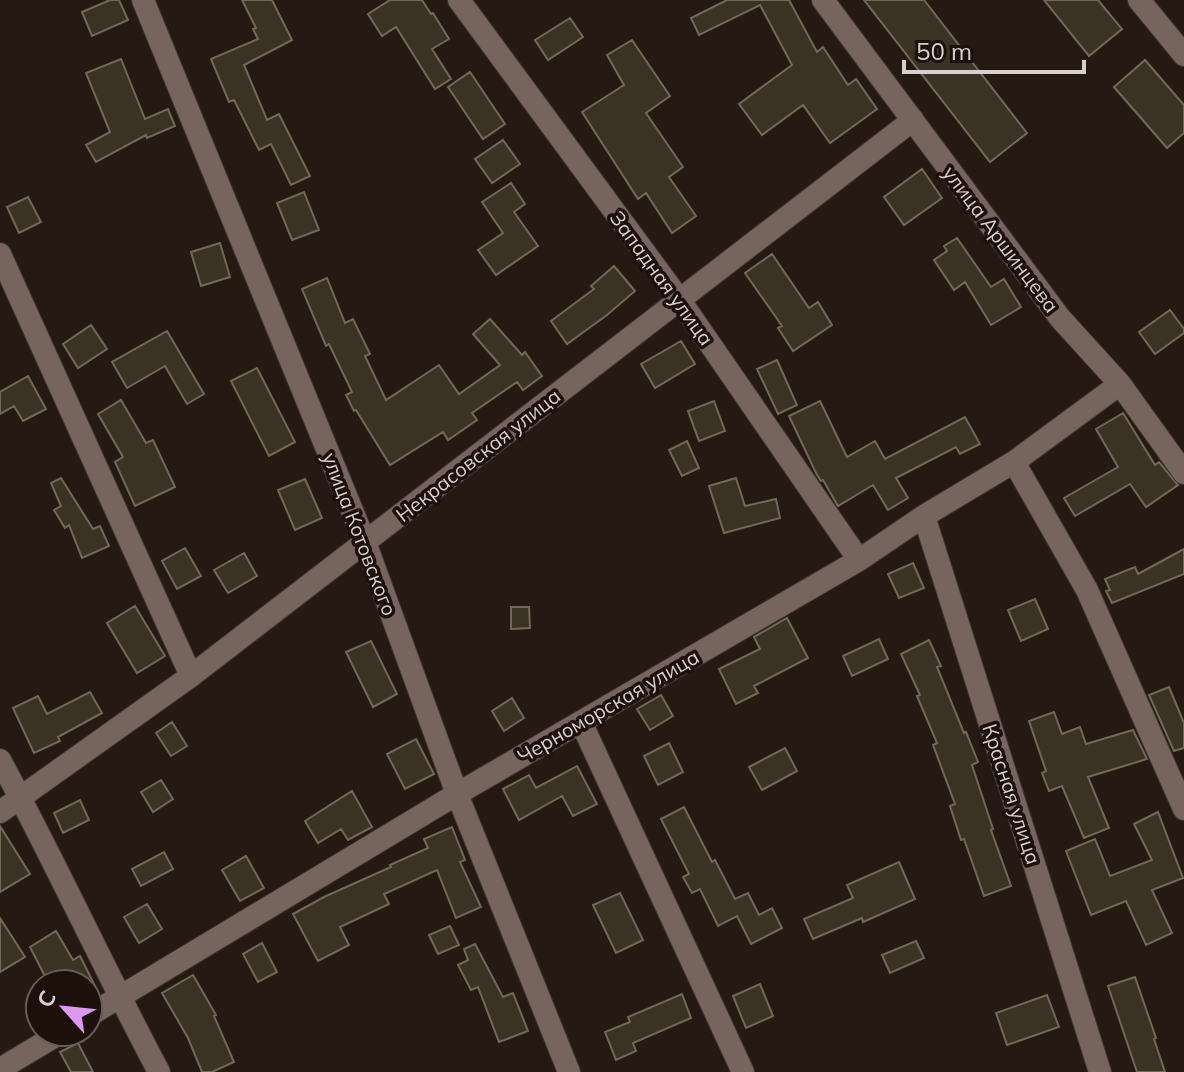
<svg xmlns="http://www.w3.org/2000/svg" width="1184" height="1072" font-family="Mulish,sans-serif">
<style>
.building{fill:#3b3225;stroke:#72685a;stroke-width:2}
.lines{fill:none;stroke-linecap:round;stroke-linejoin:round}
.street-casing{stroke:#3e3531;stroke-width:24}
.street{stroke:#75655c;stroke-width:22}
.labels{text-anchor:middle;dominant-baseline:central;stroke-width:7;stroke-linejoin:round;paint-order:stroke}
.street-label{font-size:20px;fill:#d8cfca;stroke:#1c1008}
</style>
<rect width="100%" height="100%" fill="#261911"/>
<path class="building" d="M110,0H119L128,20L92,36L82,12Z
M242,0H272L292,40L244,65L267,120L279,114L310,176L291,185L271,144L259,150L234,100L229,102L211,59L258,39L253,29L256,28Z
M390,0H422L431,14L433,13L449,39L432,49L451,79L435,89L396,27L382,36L368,14Z
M727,0H789L817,52L823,47L848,85L856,79L877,109L830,143L803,105L762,135L739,104L792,65L760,5L699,35L691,18Z
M864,0H924L1027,133L990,162Z
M1044,0H1098L1122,29L1089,56Z
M570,18L583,37L548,60L535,40Z
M632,40L670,96L646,113L683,167L669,177L696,216L672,233L646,193L638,199L582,112L624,85L607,55Z
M121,59L145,119L168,109L175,126L147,138L146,135L96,162L86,145L110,132L86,73Z
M1145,60L1184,105V133L1167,148L1114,87Z
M470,72L505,124L483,139L448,87Z
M503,140L520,164L492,183L475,159Z
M922,169L942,198L904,225L884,197Z
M511,183L525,204L514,212L538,246L496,275L478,250L503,233L482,202Z
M304,192L319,230L292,240L277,203Z
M28,197L41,222L19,233L7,207Z
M957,238L991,287L1004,279L1021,307L991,325L965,282L954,290L934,260L947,251L944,246Z
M220,243L230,277L201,286L191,252Z
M772,254L809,308L818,302L832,325L793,351L778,328L782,326L745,273Z
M614,266L635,291L607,315L567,344L551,321L594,289L591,286Z
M327,278L345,323L353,319L370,354L365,356L386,400L439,365L459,394L500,365L473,334L490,319L522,355L525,352L542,376L523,390L517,382L472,413L477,420L448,440L443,432L390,465L356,410L354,411L346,395L352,392L329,344L326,346L302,289Z
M1170,310L1184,329V333L1155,354L1139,332Z
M91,325L107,349L78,368L63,344Z
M167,331L204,394L187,404L165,366L127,388L112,362Z
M681,341L695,364L655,388L641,364Z
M777,360L797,405L778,414L757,369Z
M257,368L295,442L269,456L231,381Z
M28,376L46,409L23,421L14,406L0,414V392Z
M121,400L146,443L153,440L175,487L135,506L115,462L123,457L98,414Z
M714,401L725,431L699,441L688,411Z
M820,401L847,457L875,441L885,459L965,417L980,444L960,454L956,447L896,478L908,498L888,510L873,485L838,506L823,480L821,481L816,473L789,416Z
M1123,413L1155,465L1159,462L1178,485L1146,507L1130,484L1075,516L1064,498L1118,467L1096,429Z
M687,441L699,468L682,476L669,450Z
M61,478L93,529L100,526L109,546L82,558L69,525L65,528L54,510L61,506L51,483Z
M736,478L745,506L776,499L780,518L724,533L709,486Z
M305,479L322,518L295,530L278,490Z
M185,548L201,576L177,589L162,561Z
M1184,549V574L1112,603L1106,591L1110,590L1105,579L1135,567L1138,574Z
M244,553L257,576L228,593L214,570Z
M913,563L924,588L899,598L888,574Z
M1035,599L1048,629L1021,641L1008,610Z
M135,606L165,656L137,673L107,623Z
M511,607H529L530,628L511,629Z
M787,618L808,658L754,686L758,693L736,704L719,669L760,649L754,637Z
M879,639L888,659L852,676L843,656Z
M929,640L941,666L937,667L964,733L966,732L978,762L972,765L993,829L991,830L1011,886L984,896L964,839L961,840L950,806L955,804L933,745L937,743L917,696L920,695L901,654Z
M371,641L397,694L373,707L346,652Z
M1169,687L1184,723V748L1174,751L1149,695Z
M90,692L102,713L58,737L60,741L34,753L13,708L38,696L47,714Z
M661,695L673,716L650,730L637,709Z
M512,698L524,718L504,731L492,711Z
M1054,712L1062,734L1080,727L1086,744L1133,730L1147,759L1088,777L1109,828L1084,838L1062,786L1049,791L1042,773L1046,771L1029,721Z
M172,722L187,746L171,756L156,733Z
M416,739L434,774L405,789L387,754Z
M669,743L683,772L658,785L644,756Z
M785,748L797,771L762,790L749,767Z
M577,766L597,804L573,816L562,796L519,820L503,789L529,775L536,788Z
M161,780L173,799L153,812L141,792Z
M352,791L372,827L348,840L341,829L318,843L305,821Z
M80,800L89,820L63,833L54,813Z
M684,807L712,862L715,860L735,899L748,893L759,915L772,908L782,928L751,944L737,916L718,926L700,889L692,893L683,877L689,874L661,819Z
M1158,812L1183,878L1152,890L1172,933L1146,945L1126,901L1091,915L1066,851L1095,839L1110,876L1152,860L1134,824Z
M0,826L30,874L0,892Z
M452,827L465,860L460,862L481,907L456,918L437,870L384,894L389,904L340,927L349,945L318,961L293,914L324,897L391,867L390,865L428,848L424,839Z
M164,852L173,869L141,886L132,869Z
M246,856L264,888L240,901L222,870Z
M899,862L915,899L863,922L862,918L813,939L804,919L853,898L847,885Z
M620,893L643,940L616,953L593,905Z
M147,904L162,929L139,943L124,917Z
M0,918L25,957L0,972Z
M450,926L459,945L438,954L429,935Z
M56,931L73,960L80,956L94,984H49L30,947Z
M916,941L924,958L890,973L882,955Z
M262,943L277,972L258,982L243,954Z
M475,944L503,997L513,993L528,1031L499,1042L478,987L471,990L458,965L468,960L464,949Z
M193,975L216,1015L214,1016L234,1062L212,1072H202L188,1038L162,993Z
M1135,977L1156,1038L1154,1039L1165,1072H1137L1108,986Z
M760,984L773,1016L746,1028L733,996Z
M682,994L691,1018L633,1043L636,1051L616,1060L605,1032L630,1022L628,1017Z
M1047,995L1059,1027L1007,1045L996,1013Z
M78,1043L93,1072H71L60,1052Z"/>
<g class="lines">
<g class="street-casing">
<path id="street" d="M143,0L365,542L457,794L569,1072
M459,0L679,299L859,560
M823,0L1060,318L1120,384L1184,473
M1139,0L1184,55
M0,254L191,676
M1014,462L1087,590L1184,809
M924,516L1100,1072
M581,722L743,1072
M0,760C56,863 104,969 159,1072
M0,812L191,676L913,120
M88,1016L457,794L859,560L924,516L1014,462L1120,384
M0,1069L62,1032"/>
</g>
<use href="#street" class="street"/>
</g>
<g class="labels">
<g class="street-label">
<text transform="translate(1001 239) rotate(53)">улица Аршинцева</text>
<text transform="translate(662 278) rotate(54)">Западная улица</text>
<text transform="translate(478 455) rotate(-38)">Некрасовская улица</text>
<text transform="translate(360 534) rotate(69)">улица Котовского</text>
<text transform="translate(608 706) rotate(-30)">Черноморская улица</text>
<text transform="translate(1012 794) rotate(72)">Красная улица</text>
</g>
</g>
<g transform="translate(64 1008) rotate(297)"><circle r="38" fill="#1c1008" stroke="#675c56" stroke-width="2"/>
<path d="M0-6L14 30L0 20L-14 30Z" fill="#dc99f5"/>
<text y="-12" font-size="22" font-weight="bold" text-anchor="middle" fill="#d8cfca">С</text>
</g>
<path d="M904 60v12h180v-12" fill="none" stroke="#d8cfca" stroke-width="4"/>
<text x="916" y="60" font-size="24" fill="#d8cfca" stroke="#1c1008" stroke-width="6" paint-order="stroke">50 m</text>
</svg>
